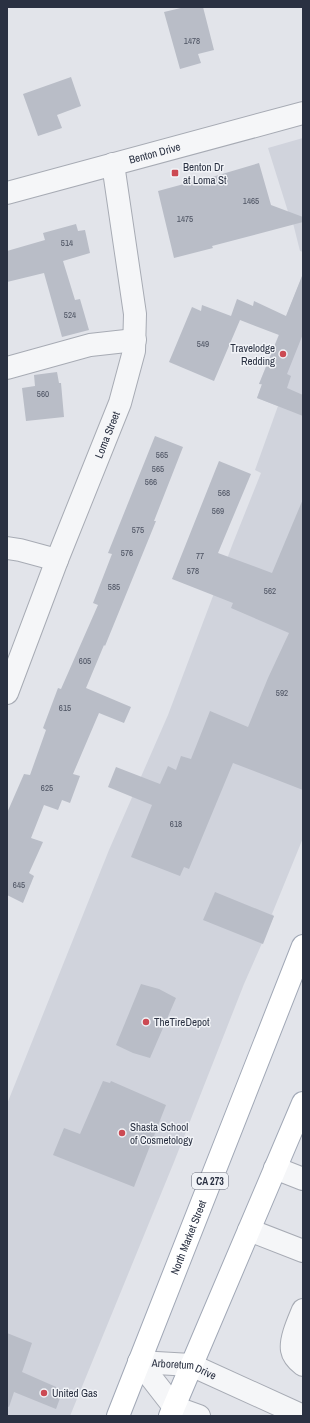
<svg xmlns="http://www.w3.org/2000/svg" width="310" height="1423" font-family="'Archivo Narrow',sans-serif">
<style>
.built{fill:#d0d3dc}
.building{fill:#b9bdc7}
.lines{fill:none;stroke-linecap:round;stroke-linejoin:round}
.minor-casing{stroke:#a7abb4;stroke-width:24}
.major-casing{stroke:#a1a8b6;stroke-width:24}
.minor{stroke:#f5f6f8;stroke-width:22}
.major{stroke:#fff;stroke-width:22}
.poi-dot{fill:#cc4a53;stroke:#f1f3f7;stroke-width:1.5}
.labels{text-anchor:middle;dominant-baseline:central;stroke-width:3;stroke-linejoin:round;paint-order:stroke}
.number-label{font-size:9px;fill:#4e5463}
.shield{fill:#f1f3f7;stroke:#666b78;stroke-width:1}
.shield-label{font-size:10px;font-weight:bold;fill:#2a3142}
.street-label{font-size:11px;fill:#2a3142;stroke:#f1f3f7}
.poi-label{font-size:11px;fill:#2a3142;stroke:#f1f3f7;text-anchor:start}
</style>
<rect width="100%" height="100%" fill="#e2e4ea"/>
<path class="built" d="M303,138V252L300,251L292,219L290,218L268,148Z
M303,274V838L272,914L274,916L244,984L174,1162L70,1416H7V1104L109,850L168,715L233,543L261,473L255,470L278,406L257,398L262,385L259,384Z"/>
<path class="building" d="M185,7H203L214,50L198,54L201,63L180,69L164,12Z
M71,77L81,106L57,115L62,128L38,136L23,94Z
M259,163L271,205L303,217V222L212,246L213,248L174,258L158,191L195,181V182Z
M76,224L78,231L85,230L90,253L63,261L75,300L80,299L89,330L62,337L44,273L7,282V251L45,240L43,233Z
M302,276L303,334L287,374L291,376L287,388L303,395V416L257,398L262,384H259L279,335L240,320L214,381L169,362L192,307L201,311L202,305L231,316L237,299L253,306L254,301L286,316Z
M57,372L59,383H61L64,417L26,421L22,388L35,386L34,375Z
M155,436L183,447L154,521H156L105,646L104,645L86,688L131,707L124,723L99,713L73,774L80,776L70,803L62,800L58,810L44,805L31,838L43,842L29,873L34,876L23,903L7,895V813L24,774L30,775L46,730L43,728L58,688L61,689L98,605L93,603L112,554L108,553Z
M219,461L251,474L218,553L272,573L303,499V790L233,763L189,869L184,867L180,876L131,857L152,805L108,787L116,767L160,784L168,766L176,770L181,756L191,759L210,711L248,727L268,678L289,633L231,608L233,603L172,579Z
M215,892L274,916L263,944L203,920Z
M141,984L159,989L176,998L150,1058L133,1053L116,1045Z
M103,1081L110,1083L111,1081L166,1105L134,1187L53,1155L64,1128L80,1134Z
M7,1333L32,1343L22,1372L63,1390L56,1409L14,1392L9,1407L7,1406Z"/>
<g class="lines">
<g class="minor-casing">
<g id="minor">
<path id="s1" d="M7,193L303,113"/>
<path d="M7,368L90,345L135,340"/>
<path d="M7,548L20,550L57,560"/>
<path id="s2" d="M7,693L57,560L120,403L134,351L135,314L113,164"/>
<path d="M275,1168L303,1179"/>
<path d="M249,1230L303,1251"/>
<path d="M303,1310C299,1320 290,1339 292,1350C293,1356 298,1361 303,1365"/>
<path id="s3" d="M139,1362L191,1365L303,1416"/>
<path d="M139,1362L174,1407L199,1416"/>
</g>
</g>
<g class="major-casing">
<g id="major">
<path id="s4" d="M118,1416L303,946"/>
<path d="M170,1416L303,1103"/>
</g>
</g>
<use href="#minor" class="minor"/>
<use href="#major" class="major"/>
</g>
<g class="poi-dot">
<rect x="171" y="169" width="8" height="8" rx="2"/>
<circle cx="283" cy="354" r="4"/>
<circle cx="146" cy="1022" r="4"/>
<circle cx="122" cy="1133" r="4"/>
<circle cx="44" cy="1393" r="4"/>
</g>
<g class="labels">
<g class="number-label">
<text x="192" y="41">1478</text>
<text x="251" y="201">1465</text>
<text x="185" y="219">1475</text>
<text x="67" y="243">514</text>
<text x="70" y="315">524</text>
<text x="203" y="344">549</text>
<text x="43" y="394">560</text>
<text x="162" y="455">565</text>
<text x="158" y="469">565</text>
<text x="151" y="482">566</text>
<text x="224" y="493">568</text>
<text x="218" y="511">569</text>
<text x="138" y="530">575</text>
<text x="127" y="553">576</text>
<text x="200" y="556">77</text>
<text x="193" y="571">578</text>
<text x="114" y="587">585</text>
<text x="270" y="591">562</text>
<text x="85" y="661">605</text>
<text x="282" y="693">592</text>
<text x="65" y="708">615</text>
<text x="47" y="788">625</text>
<text x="176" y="824">618</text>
<text x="19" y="885">645</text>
</g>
<rect class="shield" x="192" y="1173" width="36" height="16" rx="3"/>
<g class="shield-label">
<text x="210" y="1181">CA 273</text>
</g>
<g class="street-label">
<text stroke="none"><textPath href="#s1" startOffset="153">Benton Drive</textPath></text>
<text stroke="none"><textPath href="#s2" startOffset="277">Loma Street</textPath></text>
<text stroke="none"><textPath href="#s4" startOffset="192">North Market Street</textPath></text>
<text stroke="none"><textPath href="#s3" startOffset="46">Arboretum Drive</textPath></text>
</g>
<g class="poi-label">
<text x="183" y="167">Benton Dr<tspan x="183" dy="13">at Loma St</tspan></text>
<text x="275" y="348" text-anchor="end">Travelodge<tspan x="275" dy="13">Redding</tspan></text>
<text x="154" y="1022">TheTireDepot</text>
<text x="130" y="1127">Shasta School<tspan x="130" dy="13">of Cosmetology</tspan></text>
<text x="52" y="1393">United Gas</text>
</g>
</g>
<rect width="310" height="1423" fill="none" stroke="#2a3142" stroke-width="16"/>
</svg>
